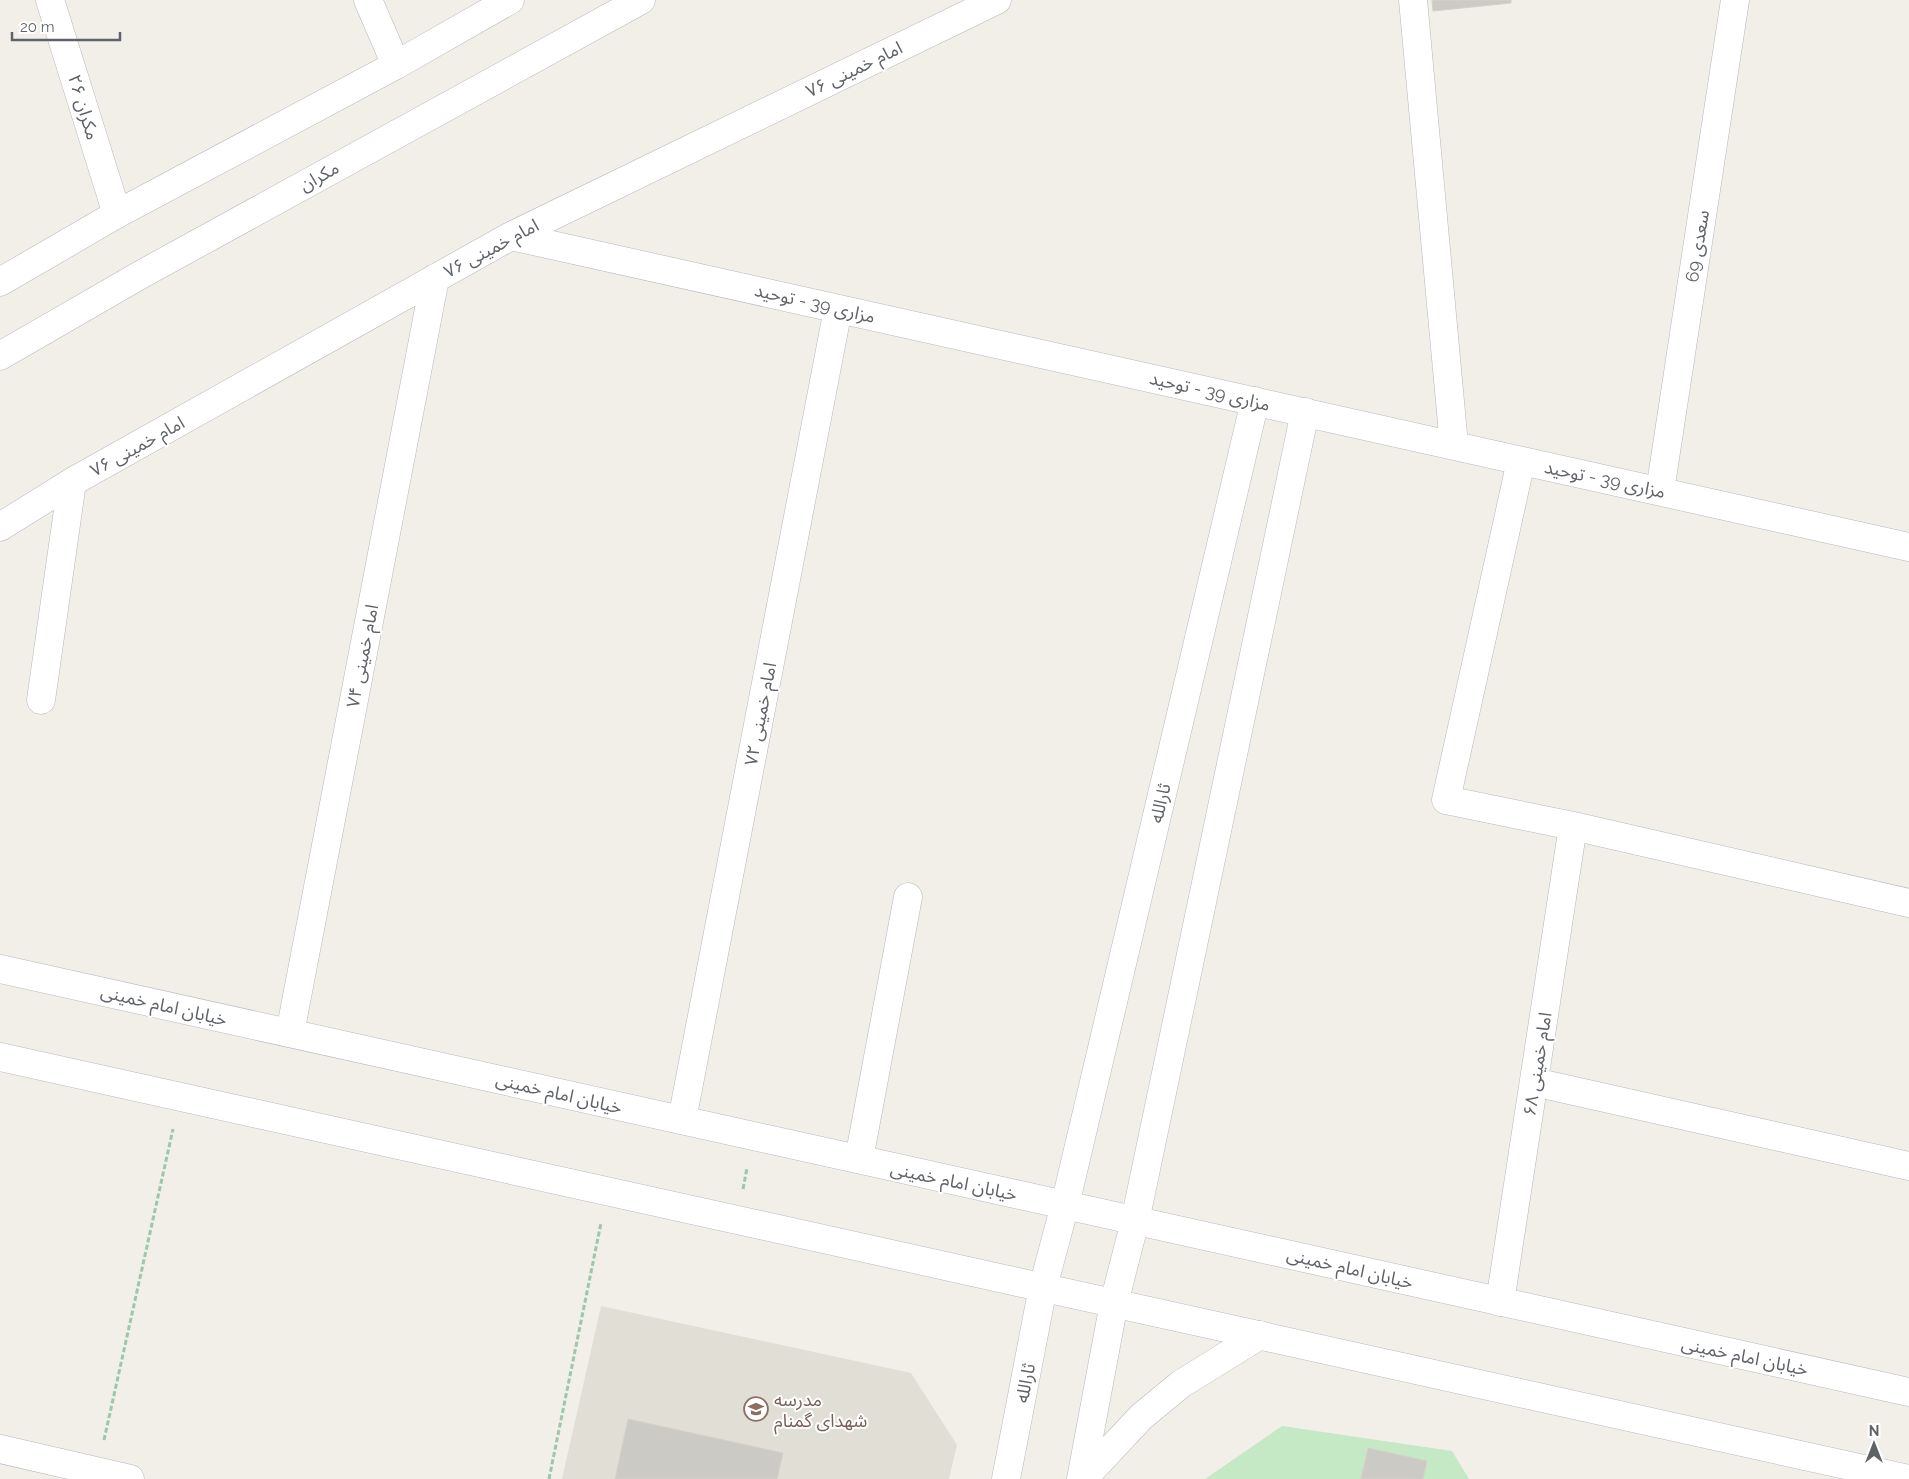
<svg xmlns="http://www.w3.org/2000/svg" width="1909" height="1479" font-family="Raleway,'Noto Sans Arabic',sans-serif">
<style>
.education{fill:#e1ded6}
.green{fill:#c5e8c5}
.building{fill:#cccac5;stroke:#d6d1c6}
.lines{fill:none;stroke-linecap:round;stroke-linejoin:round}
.minor-casing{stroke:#b5b8bc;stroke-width:29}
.tertiary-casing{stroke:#b5b8bc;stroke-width:29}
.secondary-casing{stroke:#b6babf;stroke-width:29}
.path{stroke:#9cc7a9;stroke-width:3;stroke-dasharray:5 2.5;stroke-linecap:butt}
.minor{stroke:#fff;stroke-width:28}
.tertiary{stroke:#fff;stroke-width:28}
.secondary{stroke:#fff;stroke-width:28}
.labels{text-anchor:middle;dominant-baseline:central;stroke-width:4;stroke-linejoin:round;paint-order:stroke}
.street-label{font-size:18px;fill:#5f6368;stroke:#fff}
.education-label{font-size:18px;fill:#785e54;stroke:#fff;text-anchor:start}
</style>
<rect width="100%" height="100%" fill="#f1efe8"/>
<path class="education" d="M601,1306L911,1373L957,1445L949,1479H562Z"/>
<path class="green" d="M1282,1426L1452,1451L1469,1479H1205Z"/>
<path class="building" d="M1432,0H1511V3L1433,11Z
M628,1419L783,1453L777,1479H615Z
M1368,1448L1427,1461L1423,1479H1361Z"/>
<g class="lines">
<g class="minor-casing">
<path id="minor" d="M50,0L117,214
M368,0L396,65
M1413,0L1454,445
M511,236L1909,547
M1521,461L1446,800L1573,826L1909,903
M1660,491L1735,0
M0,527L72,482L511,236L997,0
M41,700L72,482
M290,1033L435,278
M1534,1082L1909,1166
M682,1120L838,309
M859,1159L908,897
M1500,1302L1573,826
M0,1449L130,1479"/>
</g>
<g class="tertiary-casing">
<path id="tertiary" d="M0,282L117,214L396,65L510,0
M0,356L142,274L641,0"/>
</g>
<g class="secondary-casing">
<path id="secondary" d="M0,969L1909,1392
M0,1057L1909,1479
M1006,1479L1043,1287L1065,1205L1255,401
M1081,1479L1114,1303L1135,1221L1305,412
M1083,1479L1141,1417L1181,1384L1260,1335"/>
</g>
<path class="path" d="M743,1189L747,1168
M104,1440L173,1129
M549,1479L601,1223"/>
<use href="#minor" class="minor"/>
<use href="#tertiary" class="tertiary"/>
<use href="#secondary" class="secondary"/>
</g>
<defs>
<g id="school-ring" transform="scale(1.25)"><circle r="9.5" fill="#fff" stroke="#8d6e63" stroke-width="1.5"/><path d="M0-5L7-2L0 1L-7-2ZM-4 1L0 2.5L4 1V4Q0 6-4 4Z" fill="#8d6e63"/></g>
</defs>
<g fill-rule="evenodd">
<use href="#school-ring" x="756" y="1409"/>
</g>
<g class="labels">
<g class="street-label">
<text transform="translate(854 69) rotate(-26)">امام خمینی ۷۶</text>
<text transform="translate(84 107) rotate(73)">مکران ۲۶</text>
<text transform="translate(319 176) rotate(-29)">مکران</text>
<text transform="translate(1697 246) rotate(-81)">سعدی 69</text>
<text transform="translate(491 248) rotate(-28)">امام خمینی ۷۶</text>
<text transform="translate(815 303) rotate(13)">مزاری 39 - توحید</text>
<text transform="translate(1210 391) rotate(13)">مزاری 39 - توحید</text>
<text transform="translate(137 446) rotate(-29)">امام خمینی ۷۶</text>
<text transform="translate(1605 479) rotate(12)">مزاری 39 - توحید</text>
<text transform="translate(362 656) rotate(-79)">امام خمینی ۷۴</text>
<text transform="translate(760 714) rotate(-79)">امام خمینی ۷۲</text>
<text transform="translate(1160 803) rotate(-77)">ثارالله</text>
<text transform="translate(164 1005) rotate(13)">خیابان امام خمینی</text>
<text transform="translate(1537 1064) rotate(-81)">امام خمینی ۶۸</text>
<text transform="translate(559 1093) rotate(13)">خیابان امام خمینی</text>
<text transform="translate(954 1181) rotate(12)">خیابان امام خمینی</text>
<text transform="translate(1350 1268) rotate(13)">خیابان امام خمینی</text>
<text transform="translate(1745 1356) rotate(12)">خیابان امام خمینی</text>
<text transform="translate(1025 1383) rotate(-79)">ثارالله</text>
</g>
<g class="education-label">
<text x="774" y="1399">مدرسه<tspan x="774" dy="21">شهدای گمنام</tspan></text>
</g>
</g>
<g transform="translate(1874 1444)" stroke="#ffffff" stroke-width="4" paint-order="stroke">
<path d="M0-4L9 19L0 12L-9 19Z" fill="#5f6368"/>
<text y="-8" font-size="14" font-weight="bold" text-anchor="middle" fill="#5f6368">N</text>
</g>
<path d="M12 32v8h108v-8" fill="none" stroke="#5f6368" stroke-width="2.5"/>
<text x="20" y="32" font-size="15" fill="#5f6368" stroke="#ffffff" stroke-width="4" paint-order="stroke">20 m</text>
</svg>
